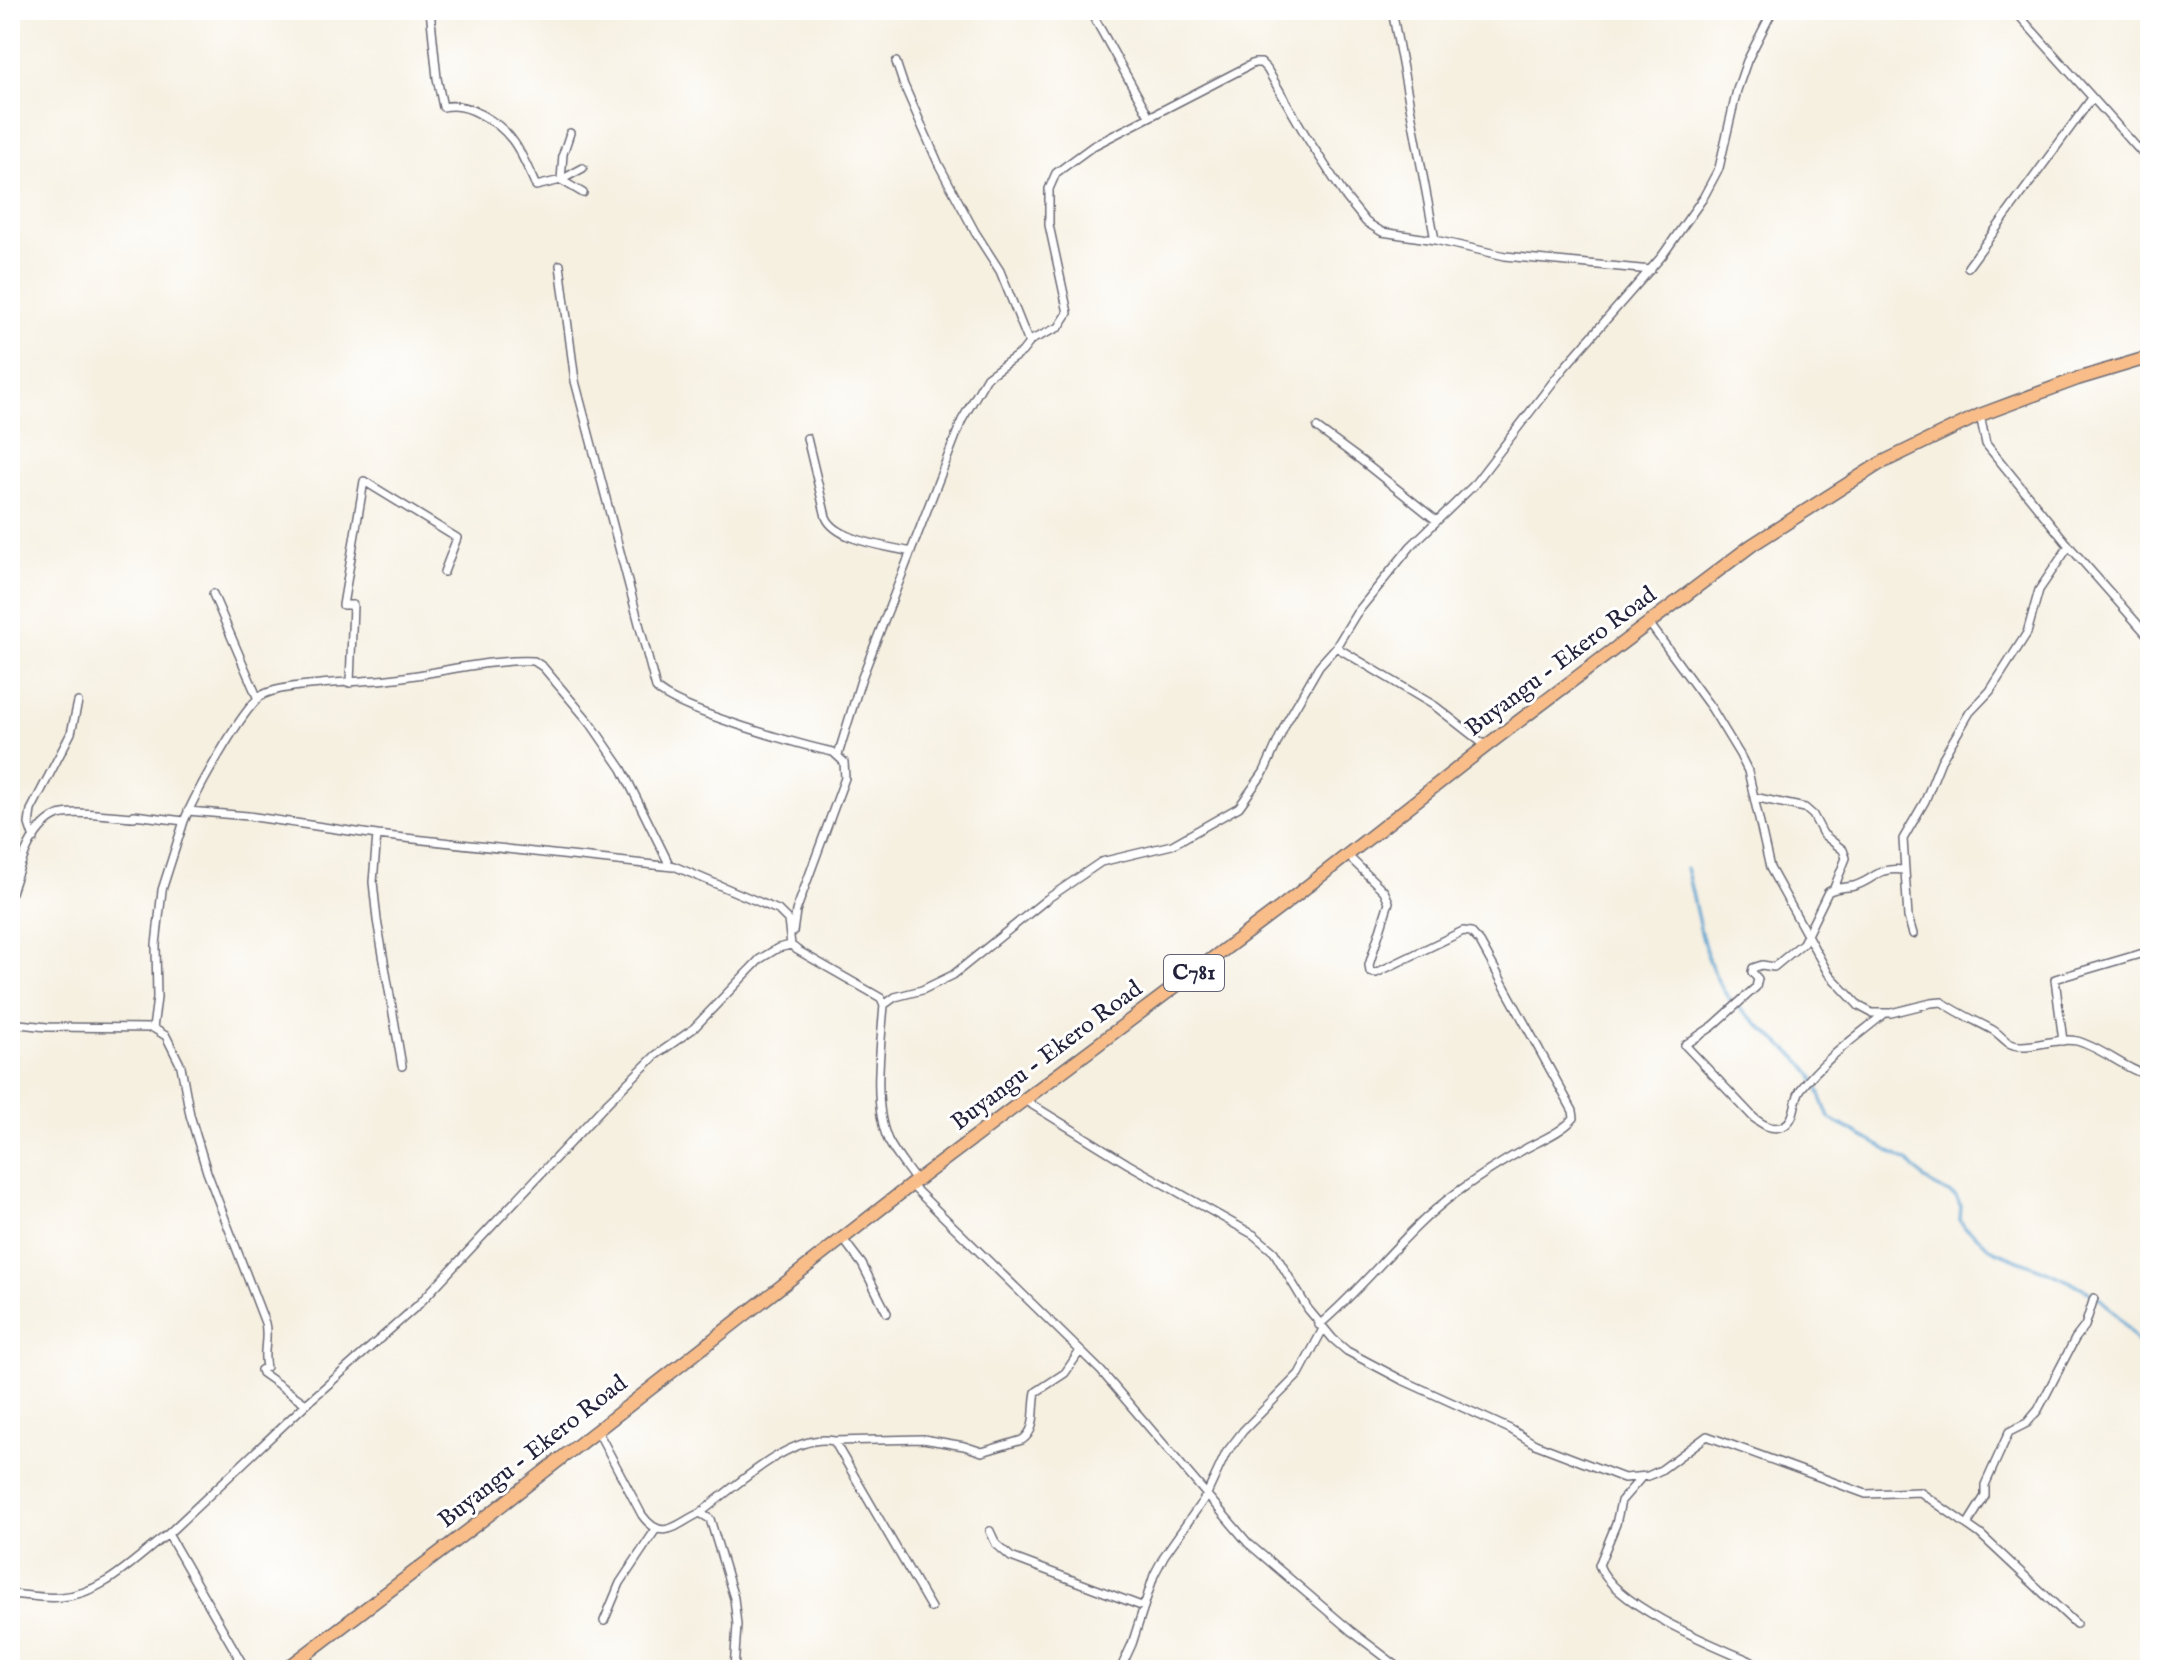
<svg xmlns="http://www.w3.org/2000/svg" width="2160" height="1680" font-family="'IM FELL English',serif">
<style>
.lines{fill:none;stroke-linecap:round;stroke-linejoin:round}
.stream{stroke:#59a1d0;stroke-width:3}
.street-casing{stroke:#6c6a75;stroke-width:10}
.primary-casing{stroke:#6c6a75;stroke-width:15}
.street{stroke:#fff;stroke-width:7}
.primary{stroke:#f8bd89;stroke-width:12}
.labels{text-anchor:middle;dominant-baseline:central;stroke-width:6;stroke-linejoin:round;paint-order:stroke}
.shield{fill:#fff;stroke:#646476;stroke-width:2}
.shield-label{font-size:22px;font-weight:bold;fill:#22223b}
.street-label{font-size:24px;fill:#22223b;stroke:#fff}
</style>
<rect width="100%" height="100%" fill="#fff"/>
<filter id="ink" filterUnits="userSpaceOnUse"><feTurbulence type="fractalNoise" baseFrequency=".0125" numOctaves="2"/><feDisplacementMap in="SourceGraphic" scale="16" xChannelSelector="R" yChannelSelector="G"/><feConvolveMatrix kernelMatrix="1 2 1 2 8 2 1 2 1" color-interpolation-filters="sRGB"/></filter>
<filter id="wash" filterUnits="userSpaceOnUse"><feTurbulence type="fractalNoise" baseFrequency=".006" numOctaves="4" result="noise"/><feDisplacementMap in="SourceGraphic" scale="32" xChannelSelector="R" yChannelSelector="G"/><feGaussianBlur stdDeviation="1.8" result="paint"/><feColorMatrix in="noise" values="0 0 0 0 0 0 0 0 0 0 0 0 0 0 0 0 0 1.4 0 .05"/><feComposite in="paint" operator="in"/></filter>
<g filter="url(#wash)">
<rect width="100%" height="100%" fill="#f6f0e1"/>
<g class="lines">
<path class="stream" d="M1686,868C1698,911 1702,965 1731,1001L1803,1063L1813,1076L1829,1118L1909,1162L1925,1180L1956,1197L1961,1206L1960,1220L1965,1228C1977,1233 1982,1245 1994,1250C2026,1264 2059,1274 2090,1292C2112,1304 2138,1341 2150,1363"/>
</g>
</g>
<g filter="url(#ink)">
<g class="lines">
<g class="street-casing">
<path id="street" d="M430,10L437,78L443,107C456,104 468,107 480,114C514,131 521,153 536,186L561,180L583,168
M1392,10L1435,240L1505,256L1651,270
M2014,10L2150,162
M1091,12L1149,116
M561,180L563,154L570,133
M561,180L583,193
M560,265L575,381L656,688C674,709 801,745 833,752L844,762L845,778L796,911L793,932
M1968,267L2092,98
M1029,341L1059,327L1068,313L1049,225V189L1056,173L1093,146L1254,63H1261L1267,69L1306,136L1345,196L1366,222L1382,232L1435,240
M1980,415L1986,444L2069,546L2150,638
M1317,428L1362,461L1437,521
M807,438L826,517C836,541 887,546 911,552
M213,594L258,699
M1649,623L1712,709L1740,755L1748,771L1770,868L1828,973L1859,1006L1872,1013H1891L1931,1003L1942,1002C1958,1013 1974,1020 1991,1029C2003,1035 2006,1047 2022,1046C2040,1046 2060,1037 2077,1041C2103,1048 2128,1072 2150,1075
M1336,647L1435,706L1486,746
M350,683L353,605H343L364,481L457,538L444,572
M838,755L861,680L962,420L987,377L1022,352L1029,343L1000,271L975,232L939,165L903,83L896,62
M1754,797L1805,808L1813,815L1823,834L1843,850L1846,858L1834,888
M188,811L248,816L377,835L373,882L377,920L402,1066
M184,821L162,890L156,945L157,998L153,1028L166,1036L181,1066L190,1115L207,1172L265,1323C269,1338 262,1352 266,1367L261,1370L262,1373L306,1404
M377,835L673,867
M34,839L29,824L31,810L71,733L78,702
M10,895C19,870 30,825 59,815C74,810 114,816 134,817V815L184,821C195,795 240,712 261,696C279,683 362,682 388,679C437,674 485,659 534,661L543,667L591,724L622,769L669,864L778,910L788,920L791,945L797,950L881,998L884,1005C881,1044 872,1104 888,1140C895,1154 907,1168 916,1181
M1913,934L1908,917L1903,839L1925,801L1941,761L1970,712L1990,691L2027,633L2039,590L2069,546
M884,1005L895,997L922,990L953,975L1047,899L1101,862L1172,845L1239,807L1264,772L1286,723L1319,666L1336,647L1356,614L1411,546L1473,486L1563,369L1662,256L1703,198L1719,168L1737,90L1747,61L1773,10
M1884,1014C1856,1037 1823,1060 1801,1089C1793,1100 1797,1120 1783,1126C1772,1131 1762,1124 1754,1118L1685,1045L1713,1026L1756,987L1758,979L1752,972L1753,968L1762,965L1774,967L1803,943L1828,892C1837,887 1845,888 1854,886C1877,879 1875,867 1904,870
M10,1023L47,1027L153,1028
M2063,1041L2055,979L2150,951
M1026,1101L1128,1164L1254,1235L1274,1252L1308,1309L1333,1339L1347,1351L1400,1379L1510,1429L1535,1444L1624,1478L1648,1476L1661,1470L1707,1436L1866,1494L1920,1492L1980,1534L2076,1624
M911,1185L1101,1371L1248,1543L1351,1631L1402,1670
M843,1239L862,1264L887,1313
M1319,1325C1368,1284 1404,1231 1456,1193C1477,1178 1500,1163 1523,1150C1539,1141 1562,1132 1574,1118L1573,1111L1480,942L1471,932L1463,931L1376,973L1370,972L1369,965L1389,902L1384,891L1347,855
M597,1430L642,1515C663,1544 677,1523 700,1513L710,1519L734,1598L737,1625L734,1670
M834,1441L923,1439L964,1446L982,1452L1022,1440C1038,1429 1032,1409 1036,1392L1065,1373L1080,1351
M1640,1479L1621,1501L1616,1524L1599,1565C1615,1608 1725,1650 1767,1668
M700,1513C734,1488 791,1432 834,1441L931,1608
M1967,1525L1985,1496V1485L2009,1432L2027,1423L2038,1410L2075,1339L2085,1326L2094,1298
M990,1531L996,1544L1011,1557L1144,1607
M168,1534L306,1404L418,1305L608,1102L656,1055L693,1029L760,959L778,948L791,945
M10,1594C26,1595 44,1599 61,1597C104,1594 135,1558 168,1534L246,1670
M604,1621L620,1583L656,1529
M1120,1670L1132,1644L1154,1575L1164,1556L1206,1496L1226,1453L1243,1431L1299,1374L1323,1329"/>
</g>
<g class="primary-casing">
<path id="primary" d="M285,1670L481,1521L916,1181L1281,907L1486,746L1752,545L1879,464L1980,415L2077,379L2150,357"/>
</g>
<use href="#street" class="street"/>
<use href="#primary" class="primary"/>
</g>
</g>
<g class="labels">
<rect class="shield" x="1164" y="955" width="60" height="36" rx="6"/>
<g class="shield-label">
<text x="1194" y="973">C781</text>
</g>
<g class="street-label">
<text transform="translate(1561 662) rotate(-37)">Buyangu - Ekero Road</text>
<text transform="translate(1047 1056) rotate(-37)">Buyangu - Ekero Road</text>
<text transform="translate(533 1452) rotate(-38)">Buyangu - Ekero Road</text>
</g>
</g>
<rect width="2160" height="1680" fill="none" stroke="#fff" stroke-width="40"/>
</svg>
